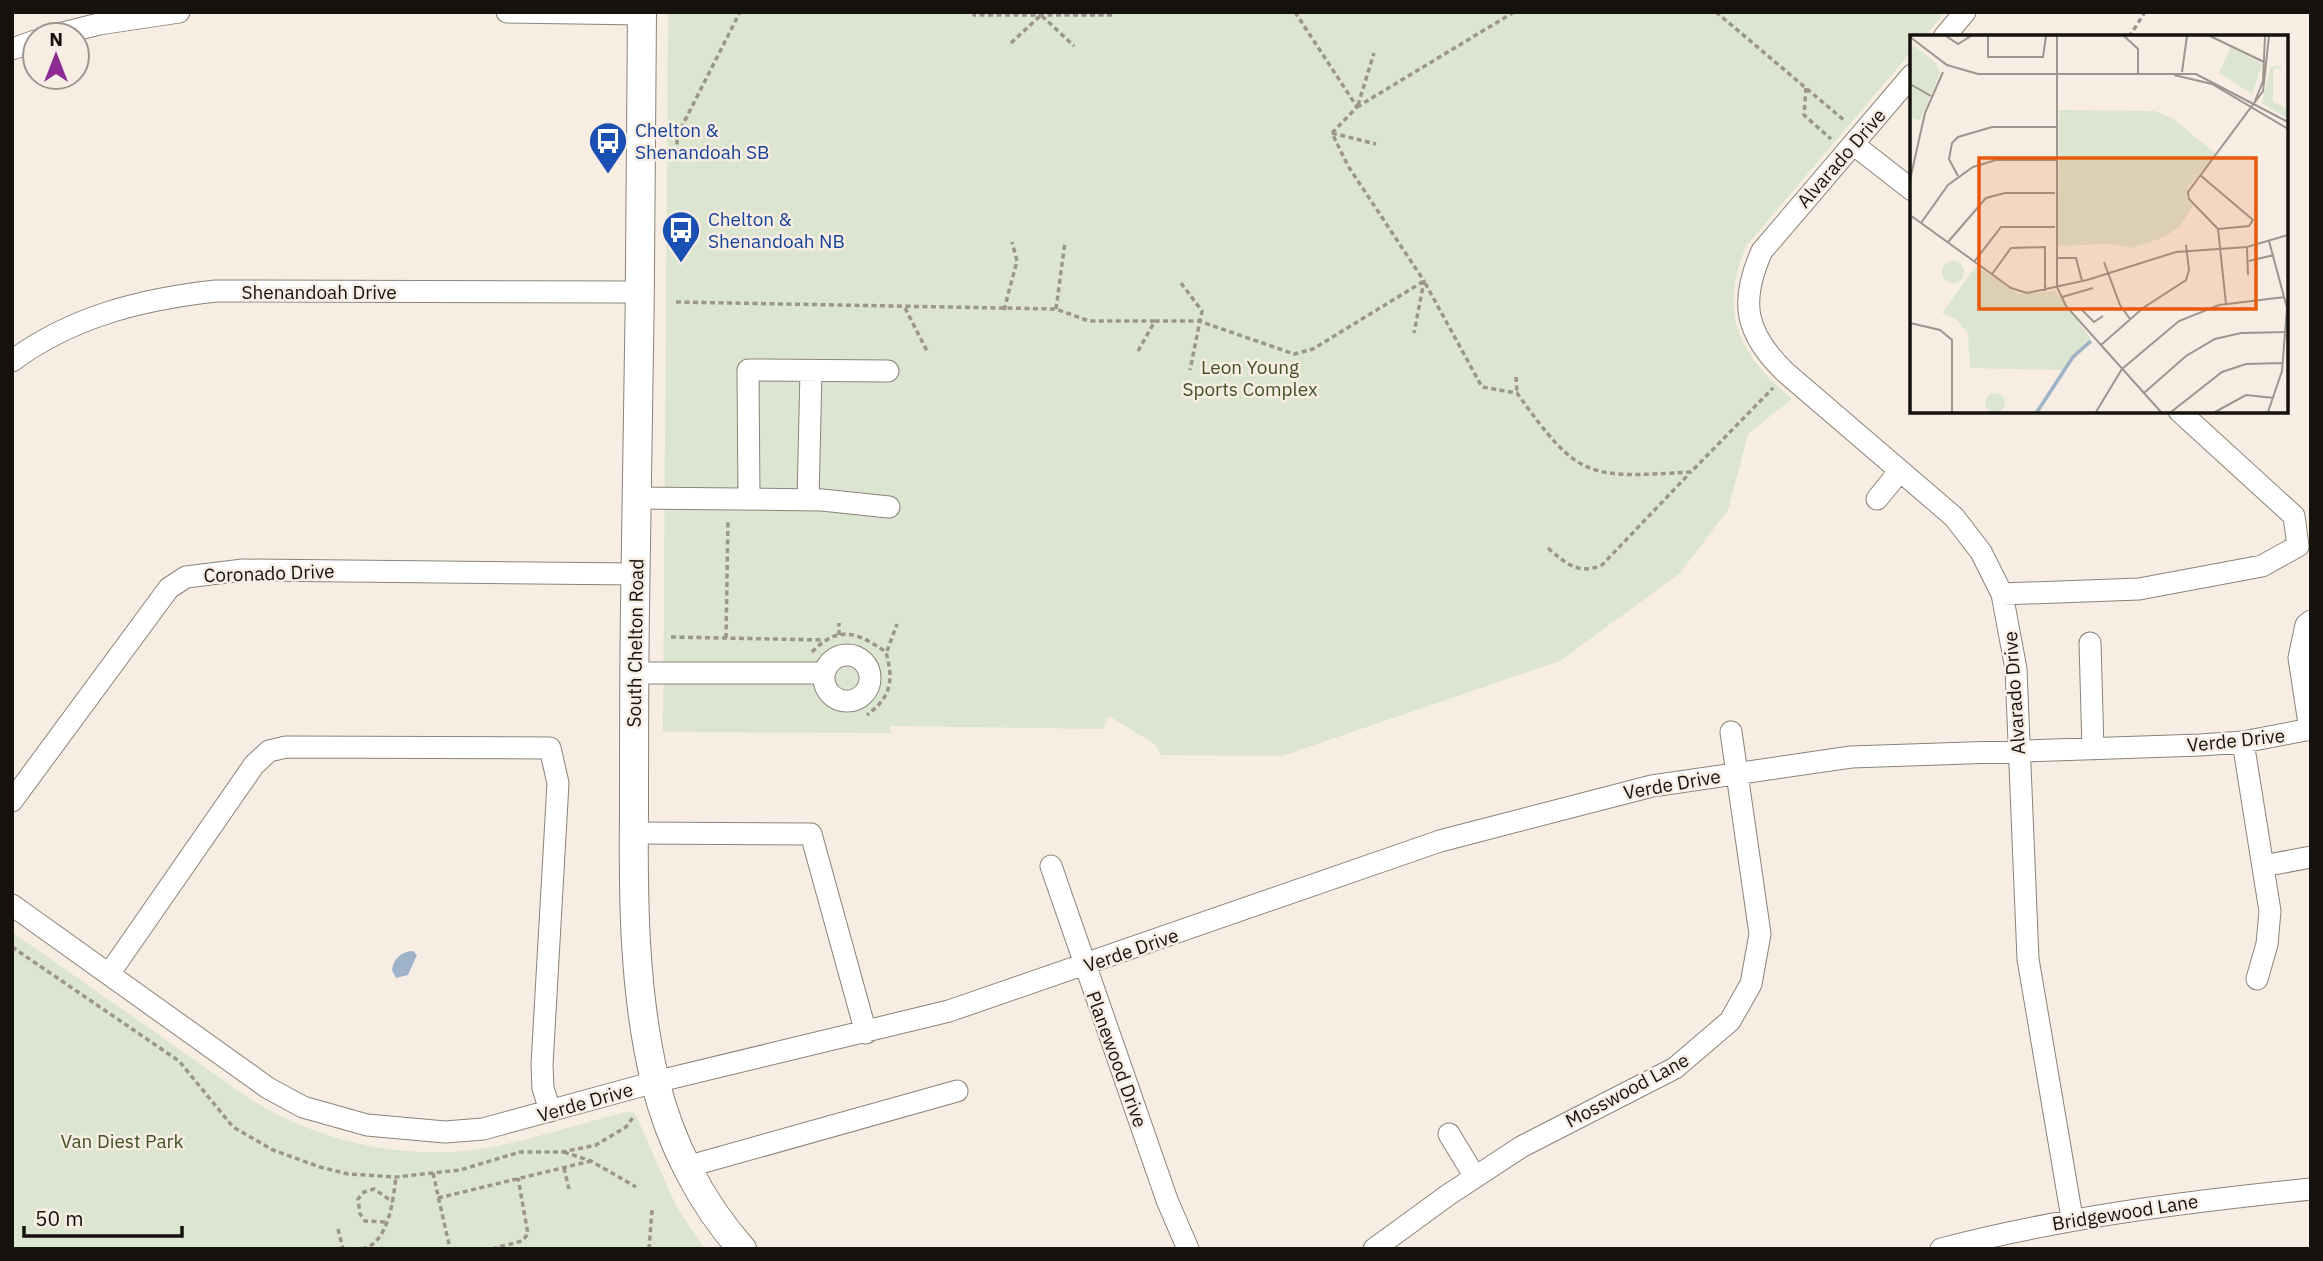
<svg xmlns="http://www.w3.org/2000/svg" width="2323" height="1261" font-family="'IBM Plex Sans',sans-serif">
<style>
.green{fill:#dbe5cf}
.water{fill:#9eb3ca}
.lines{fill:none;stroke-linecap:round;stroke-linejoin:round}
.minor-casing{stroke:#8b8379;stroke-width:23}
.major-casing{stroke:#8b8379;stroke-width:30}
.path{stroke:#9c958d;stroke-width:3.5;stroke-dasharray:5 3.5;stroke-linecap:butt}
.minor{stroke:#fff;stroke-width:21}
.major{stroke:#fff;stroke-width:28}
.labels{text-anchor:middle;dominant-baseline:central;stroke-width:5;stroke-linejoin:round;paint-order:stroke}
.transit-label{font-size:19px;fill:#164399;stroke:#f7ede3;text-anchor:start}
.street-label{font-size:19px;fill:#15120e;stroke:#f7ede3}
.park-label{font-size:19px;fill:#415226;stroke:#f7ede3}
.inset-river{fill:none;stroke:#9eb3ca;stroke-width:3.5}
.inset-road{fill:none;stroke:#9d958e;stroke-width:2}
.view{fill:#e8590c;fill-opacity:0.15;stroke:#e8590c;stroke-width:3.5}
.inset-edge{fill:none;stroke:#15120e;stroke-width:3.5}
</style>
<rect width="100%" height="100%" fill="#f7ede3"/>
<path class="green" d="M668,12H1945L1924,37H1912V51L1747,245C1717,313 1739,354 1792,399L1748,434L1728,510L1680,573L1560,661L1282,756L1160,755L1156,745L1109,716L1103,729L890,726L891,733L663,732Z
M12,932L253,1101C311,1136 379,1155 448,1152C505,1150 570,1126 626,1112L635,1113L677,1208L705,1249H12Z"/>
<path class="water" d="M413,951L417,955L408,975L396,978L392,970C393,959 402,951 413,951Z"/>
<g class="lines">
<g class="minor-casing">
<path id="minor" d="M507,12L642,14
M55,35L99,24L179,12
M1944,37L1965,12
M12,49L35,41
M1912,75L1762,251C1739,302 1745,333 1785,372L1954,517L1981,552L2002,594L2016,669L2028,959L2072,1218
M1853,144L1912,190
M12,361C73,316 143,299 216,291L639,292
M637,498L822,500L889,507
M749,499L748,370L888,371
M1877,499L1899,472
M808,500L811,371
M2002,594L2139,589L2262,566L2298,546L2294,516L2179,411
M2090,643L2093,749
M824 678a23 23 0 1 1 46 0a23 23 0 1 1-46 0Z
M634,673H824
M2310,730L2299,658L2306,625L2311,621
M2243,742L2270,911L2267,944L2257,979
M12,801L169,588L186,577L243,570L636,574
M634,833L811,834L866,1033
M1051,866L1167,1200L1188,1249
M2263,866L2311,857
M12,905L268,1088L303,1107L367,1125L445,1132L483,1129L655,1082L949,1011L1440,841L1652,786L1851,757L2200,745L2243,742L2311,729
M109,974L254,765L269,751L286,747L550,748L558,783L542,1065L543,1088L550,1111
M1449,1134L1475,1177
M686,1167L957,1091
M1374,1249L1448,1195L1521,1147L1675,1068L1730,1021L1751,984L1760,934L1731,732
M1941,1249C2063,1217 2185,1202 2311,1189"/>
</g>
<g class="major-casing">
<path id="major" d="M642,12C641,211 639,409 635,608C634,675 634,743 634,811C633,901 634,993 655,1081C670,1142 700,1202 742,1249"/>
</g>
<path class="path" d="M974,12V15H1114V12
M1295,12L1357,107L1332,133L1348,166L1424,281L1414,333
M1716,12L1845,121
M2129,37L2145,12
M1011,43L1041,15L1074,46
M1806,88L1804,115L1831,139
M1358,105L1374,53
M1357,107L1514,12
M1332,133L1376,144
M677,153V136L740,12
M1181,283L1202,311L1190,370
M676,302L1056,309L1089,321H1155
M905,308L927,351
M1056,309L1065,242
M1004,310L1017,261L1012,242
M1138,351L1155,321H1199L1294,354L1313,349L1424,281L1482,387L1517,393C1579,480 1587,478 1691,472L1773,388
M1516,377L1517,393
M1548,548C1566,564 1579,575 1602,565L1689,474
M839,635V623
M671,637L823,640
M726,638L728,519
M887,651L897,624
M812,652C839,624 858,633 886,652C894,681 891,697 867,715
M12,947L179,1061L233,1127L273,1150L320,1167L348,1174L396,1177L460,1170L520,1152H562L596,1145L626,1127L634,1116
M564,1152L591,1161L636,1187
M564,1168L569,1189
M433,1173L450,1249
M438,1198L591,1161
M385,1222L365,1221L360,1214L358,1199L364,1192L374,1189L393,1202
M338,1229L343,1249
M362,1249C389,1243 393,1200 396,1177
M492,1249L522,1241L528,1234L518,1178
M649,1249L652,1210"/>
<use href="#minor" class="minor"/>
<use href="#major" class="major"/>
</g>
<defs>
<g id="bus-pin" transform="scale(2.0125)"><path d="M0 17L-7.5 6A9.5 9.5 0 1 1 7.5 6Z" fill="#1a4fb4" stroke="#f7ede3"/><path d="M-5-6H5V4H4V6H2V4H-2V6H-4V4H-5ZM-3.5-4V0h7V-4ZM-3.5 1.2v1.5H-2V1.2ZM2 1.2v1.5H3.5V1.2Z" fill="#fff"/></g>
</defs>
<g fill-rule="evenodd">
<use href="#bus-pin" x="608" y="141"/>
<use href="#bus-pin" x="681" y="230"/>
</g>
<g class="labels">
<g class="transit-label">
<text x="635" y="130">Chelton &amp;<tspan x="635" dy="22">Shenandoah SB</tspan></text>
<text x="708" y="219">Chelton &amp;<tspan x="708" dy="22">Shenandoah NB</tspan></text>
</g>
<g class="street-label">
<text transform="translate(1841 158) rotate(-49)">Alvarado Drive</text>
<text x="319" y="292">Shenandoah Drive</text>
<text transform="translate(269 573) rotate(-2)">Coronado Drive</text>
<text transform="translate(635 643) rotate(-89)">South Chelton Road</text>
<text transform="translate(2014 693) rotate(-94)">Alvarado Drive</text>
<text transform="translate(2236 740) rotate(-6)">Verde Drive</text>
<text transform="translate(1672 784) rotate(-10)">Verde Drive</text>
<text transform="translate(1131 950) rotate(-19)">Verde Drive</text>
<text transform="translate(1117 1059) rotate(70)">Planewood Drive</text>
<text transform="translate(1627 1090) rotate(-28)">Mosswood Lane</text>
<text transform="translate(585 1102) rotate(-16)">Verde Drive</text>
<text transform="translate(2125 1212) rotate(-9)">Bridgewood Lane</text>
</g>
<g class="park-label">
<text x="1250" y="367">Leon Young<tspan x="1250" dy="22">Sports Complex</tspan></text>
<text x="122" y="1141">Van Diest Park</text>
</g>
</g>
<g transform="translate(1910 35)">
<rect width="378" height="378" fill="#f7ede3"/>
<path d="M0,8L26,28L30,38L10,85L0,83ZM321,12L352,29L342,59L309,38ZM361,31L373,32L363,34V67L378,74V84L352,68ZM149,75L244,76L262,83L306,119L278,152L277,163L283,171L270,191L255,202L222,213L202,209L148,211ZM32 237a11 11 0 1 1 22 0a11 11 0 1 1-22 0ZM66,231L108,259L145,256L181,304L153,335L60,333L58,298L46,284L32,278ZM75 368a10 10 0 1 1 20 0a10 10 0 1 1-20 0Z" fill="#dbe5cf"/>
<path class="inset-river" d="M127,377L163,322L181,306"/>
<path class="inset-road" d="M36,1L48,9L61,1M78,1V22H133L136,1M147,1V252L156,271L251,377M214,1L228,14V38M300,1L354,27M0,2L37,30L68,39H286L378,87M272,37L277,1M264,40L302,49L378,94M0,49L21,61M345,66L353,46L355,1M290,140L343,185L339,191L308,194M48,141L39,124L42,108L48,102L82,92H146M0,145L15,78L33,37M0,180L101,253L117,258L177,245L266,217L337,212L378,200M11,188L38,150L63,132L86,125H146M38,207L76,163L95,158H145M337,212L338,240M147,223H166L172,246M339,226L364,220M64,227L91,192H145M194,227L210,270L220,284M82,239L101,213L135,212V256M152,262L183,253M316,269L308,194L279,164L278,157L353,56L359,1M170,273L184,287L193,281M0,288L30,295L42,305V377M191,310L233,273L276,245L279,235L276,210M234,358L276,321L305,304L331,298L376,297M186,377L212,334L269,286L309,270L375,262M261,377L312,337L336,329L373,328M305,377L336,360L364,363M358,377L372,336L377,273L359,206"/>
<path class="view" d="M69,123H346V274H69Z"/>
<rect width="378" height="378" class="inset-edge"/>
</g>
<rect width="2323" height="1261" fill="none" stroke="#15120e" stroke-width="28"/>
<g transform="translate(56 56)"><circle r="33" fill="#f7ede3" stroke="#9d958e" stroke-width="2"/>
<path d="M0-5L12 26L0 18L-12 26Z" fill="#8e2b92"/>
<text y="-10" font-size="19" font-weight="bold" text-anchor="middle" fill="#15120e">N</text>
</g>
<path d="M24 1226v10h158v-10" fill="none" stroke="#15120e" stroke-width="3.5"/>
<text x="35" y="1226" font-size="21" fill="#15120e" stroke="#f7ede3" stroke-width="5" paint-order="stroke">50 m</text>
</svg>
